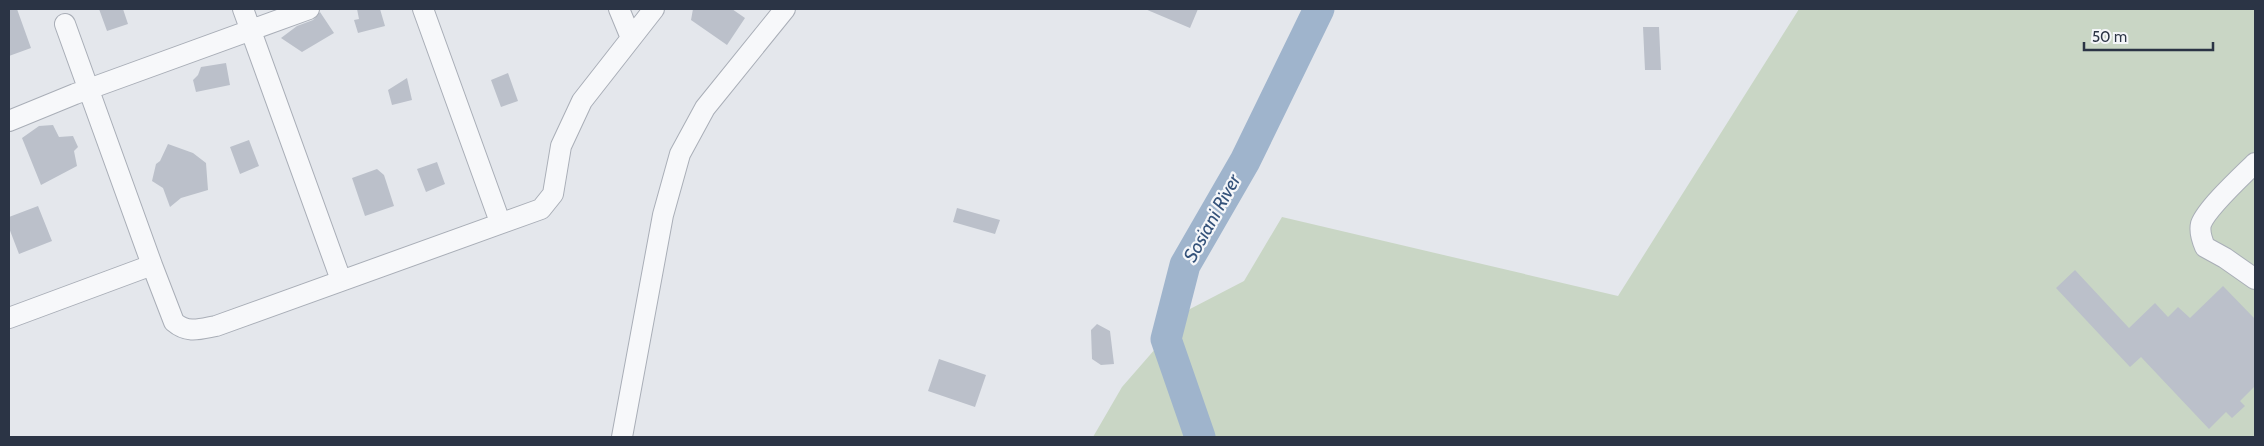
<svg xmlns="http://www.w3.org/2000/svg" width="2264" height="446" font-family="Cabin,sans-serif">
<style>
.green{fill:#c9d6c5}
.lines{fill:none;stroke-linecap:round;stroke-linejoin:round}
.river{stroke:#9fb4cc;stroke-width:31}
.building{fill:#bbc0ca}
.street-casing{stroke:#a9aeb7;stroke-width:22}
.street{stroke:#f7f8fa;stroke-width:20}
.labels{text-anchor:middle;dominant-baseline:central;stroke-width:4.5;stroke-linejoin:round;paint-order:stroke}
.water-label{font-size:19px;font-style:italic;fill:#34527a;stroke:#f4f6f9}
</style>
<rect width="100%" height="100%" fill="#e4e7ec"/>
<path class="green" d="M1799,9H2255V437H1093L1122,387L1190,309L1244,281L1282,217L1618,296Z"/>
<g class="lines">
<path class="river" d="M1200,437L1166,339L1185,265L1245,161L1319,9"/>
</g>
<path class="building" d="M9,9H17L31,48L9,56Z
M99,9H123L128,24L107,31Z
M357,9H380L385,26L358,33L354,20L359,19Z
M693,9H732L745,18L727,45L691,20Z
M1145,9H1198L1190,28Z
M320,12L334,33L302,52L281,38L297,26L313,20Z
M1643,27H1659L1661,70H1645Z
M226,63L230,85L196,92L193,80L198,75L201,67Z
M508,73L518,101L501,107L491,80Z
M407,78L412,100L392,105L388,90Z
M53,125L59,137L73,136L78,147L74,151L77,166L41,185L22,138L39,126Z
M249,140L259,166L240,174L230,147Z
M168,144L193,153L206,163L208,190L181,198L170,207L163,188L152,181L156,164L160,161Z
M437,162L445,184L426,192L417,169Z
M377,169L384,175L394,206L365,216L352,178Z
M38,206L52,241L19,254L9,228V217Z
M957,208L1000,220L995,234L953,222Z
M2075,270L2129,328L2155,303L2168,317L2178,307L2190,318L2223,286L2255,319V386L2240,401L2245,406L2232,418L2226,412L2209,429L2141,357L2130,367L2056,288Z
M1097,324L1110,331L1114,364L1101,365L1092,359L1091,330Z
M939,359L986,375L975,407L928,391Z"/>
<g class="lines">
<g class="street-casing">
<path id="street" d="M243,9L341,280
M423,9L500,222
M619,9L631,38
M65,24L152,265
M9,121L75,94L309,9
M2255,163C2242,176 2207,208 2201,224C2199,232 2202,240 2205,247L2225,258L2255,279
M9,318L152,265L174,322C188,334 200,329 216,326L541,209L553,194L561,146L582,101L654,9
M622,437L663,215L680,154L705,108L785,9"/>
</g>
<use href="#street" class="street"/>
</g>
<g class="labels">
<g class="water-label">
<text transform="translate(1212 218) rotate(-61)">Sosiani River</text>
</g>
</g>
<rect width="2264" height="446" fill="none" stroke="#2b3445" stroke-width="20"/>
<path d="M2084 42v8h129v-8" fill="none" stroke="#2b3445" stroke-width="2.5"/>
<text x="2092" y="42" font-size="15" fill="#2b3445" stroke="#f4f6f9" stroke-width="4" paint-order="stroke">50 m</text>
</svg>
